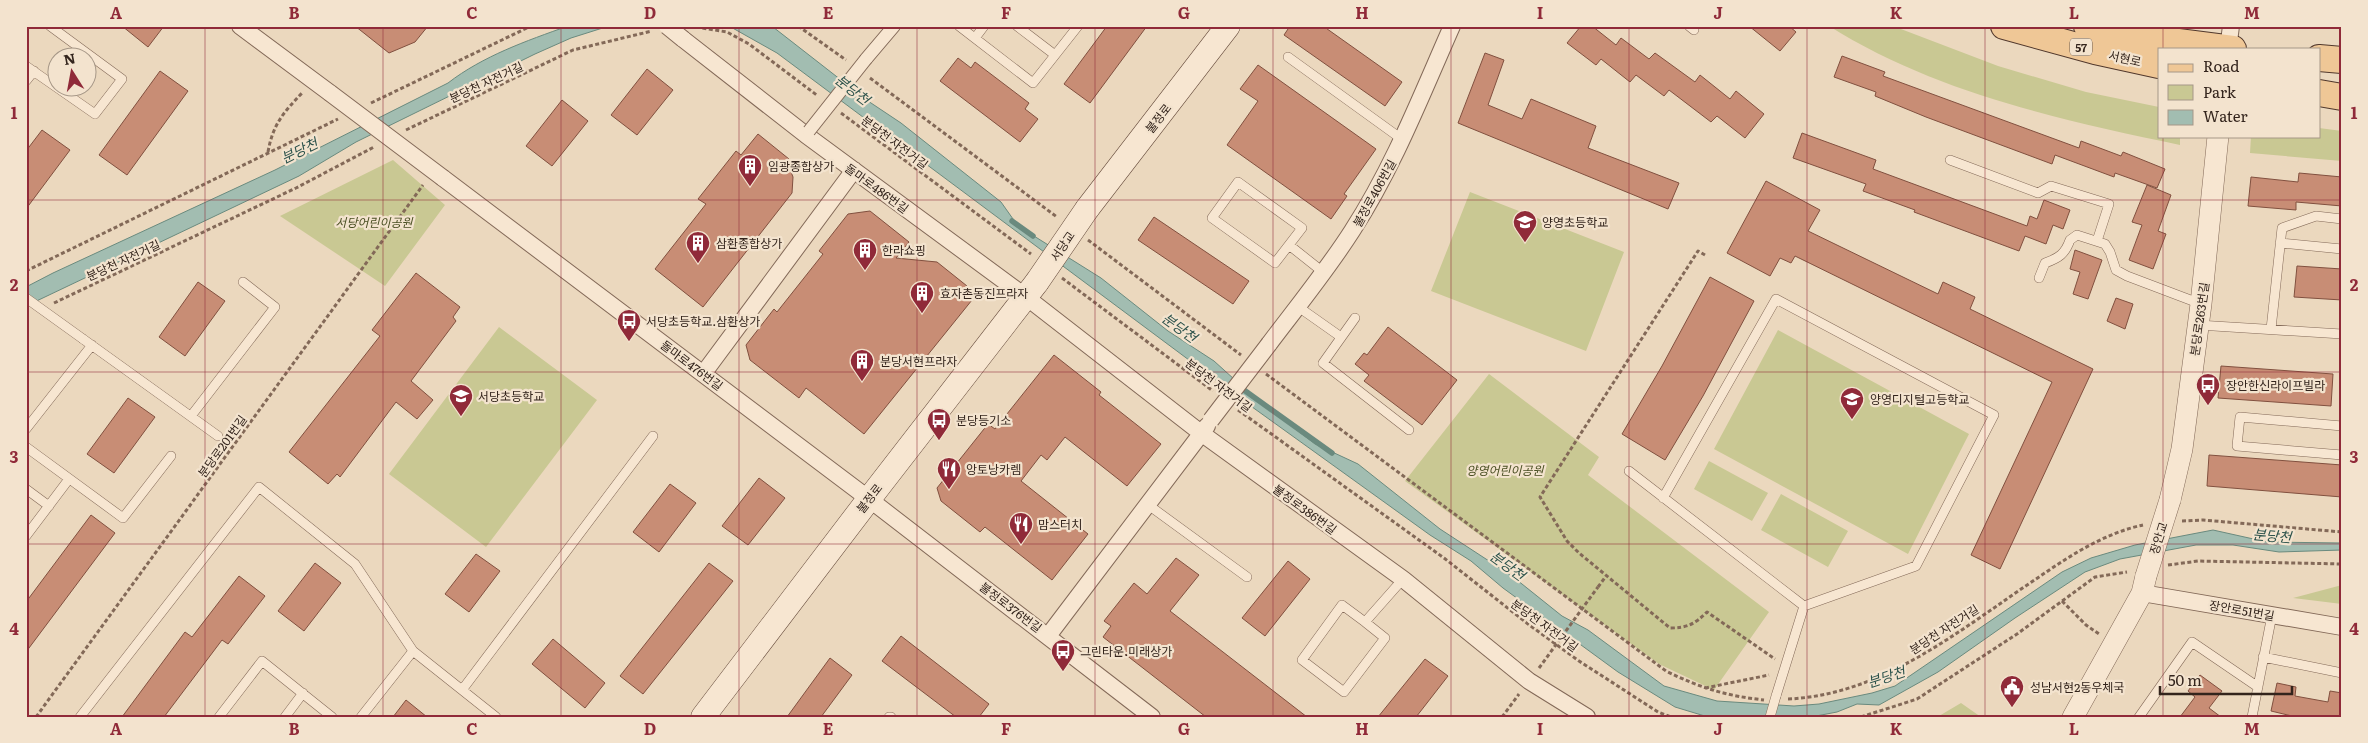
<svg xmlns="http://www.w3.org/2000/svg" width="2368" height="743" font-family="Literata,'Noto Sans KR',serif">
<style>
.green{fill:#c9c893}
.water{fill:#a2bdb1;stroke:#6a8a7e}
.lines{fill:none;stroke-linecap:round;stroke-linejoin:round}
.stream{stroke:#6a8a7e;stroke-width:5.5}
.building{fill:#c88d75;stroke:#81503f}
.service-casing{stroke:#836958;stroke-width:10}
.pedestrian-casing{stroke:#836958;stroke-width:14}
.minor-casing{stroke:#836958;stroke-width:18}
.tertiary-casing{stroke:#836958;stroke-width:22}
.secondary-casing{stroke:#654a3b;stroke-width:25}
.primary-casing{stroke:#51382c;stroke-width:28}
.path{stroke:#836958;stroke-width:3;stroke-dasharray:4 2.5;stroke-linecap:butt}
.service{stroke:#f7e6d1;stroke-width:9}
.pedestrian{stroke:#f7e6d1;stroke-width:12}
.minor{stroke:#f7e6d1;stroke-width:16}
.tertiary{stroke:#f7e6d1;stroke-width:21}
.secondary{stroke:#f7e6d1;stroke-width:24}
.primary{stroke:#efc796;stroke-width:26}
.service-bridge-casing{stroke:#836958;stroke-width:10;stroke-linecap:butt}
.pedestrian-bridge-casing{stroke:#836958;stroke-width:14;stroke-linecap:butt}
.minor-bridge-casing{stroke:#836958;stroke-width:18;stroke-linecap:butt}
.tertiary-bridge-casing{stroke:#836958;stroke-width:22;stroke-linecap:butt}
.secondary-bridge-casing{stroke:#654a3b;stroke-width:25;stroke-linecap:butt}
.path-bridge{stroke:#836958;stroke-width:3;stroke-dasharray:4 2.5;stroke-linecap:butt}
.service-bridge{stroke:#f7e6d1;stroke-width:9}
.pedestrian-bridge{stroke:#f7e6d1;stroke-width:12}
.minor-bridge{stroke:#f7e6d1;stroke-width:16}
.tertiary-bridge{stroke:#f7e6d1;stroke-width:21}
.secondary-bridge{stroke:#f7e6d1;stroke-width:24}
.grid{fill:none;stroke:#902a39;stroke-width:1;stroke-opacity:0.55}
.labels{text-anchor:middle;dominant-baseline:central;stroke-width:4.5;stroke-linejoin:round;paint-order:stroke}
.shield{fill:#f3e3ce;stroke:#6d5d51;stroke-width:1}
.shield-label{font-size:11px;font-weight:bold;fill:#33241c}
.street-label{font-size:12px;fill:#33241c;stroke:#f3e3ce}
.poi-label{font-size:12px;fill:#33241c;stroke:#f3e3ce;text-anchor:start}
.park-label{font-size:12px;font-style:italic;fill:#4a4f23;stroke:#f3e3ce}
.water-label{font-size:14px;font-style:italic;fill:#2c524b;stroke:#f3e3ce}
.neatline{fill:none;stroke:#902a39;stroke-width:2}
.grid-label{font-size:16px;text-anchor:middle;font-weight:bold;fill:#902a39}
</style>
<rect width="100%" height="100%" fill="#ebd8be"/>
<path class="green" d="M1829,26H1893L1998,66L2086,92L2159,107V136H2180V145C2060,120 1934,92 1829,26Z
M2319,128L2342,131V161L2250,153L2251,136H2319Z
M393,160L445,205L385,286L280,216Z
M1470,192L1624,252L1586,351L1431,291Z
M499,327L597,400L486,547L389,474Z
M1778,330L1969,434L1908,554L1714,449Z
M1489,374L1599,457L1588,475L1769,612L1714,690L1659,664L1405,481Z
M1709,461L1768,493L1752,521L1694,489Z
M1781,494L1848,531L1828,567L1761,530Z
M2342,585V604L2293,598Z
M1961,703L1981,717H1937L1939,716Z"/>
<path class="water" d="M568,26H609L571,38L535,54L356,142L299,176L26,306V287L53,273L275,170L448,83C483,56 526,41 568,26Z
M729,26L773,27L868,101L901,123L1001,202L1018,226L1101,278L1168,331L1214,361L1255,398L1315,444L1358,464L1440,529L1512,576L1562,616L1588,630L1664,686L1717,701L1794,706L1819,704L1872,693L1895,686L2062,572L2091,558L2135,545L2213,530L2267,542L2342,543V550L2279,552L2233,545H2196L2120,559L2085,572L2015,618L1938,672L1879,705L1857,704L1837,712L1811,717H1708L1675,707L1618,672L1503,588L1471,561L1430,535L1248,404L777,53Z"/>
<g class="lines">
<path class="stream" d="M1012,221L1033,236
M1244,390L1332,453"/>
</g>
<path class="building" d="M122,26H164L148,47Z
M355,26H428L415,42L389,53Z
M1107,26H1147L1090,103L1064,84Z
M1290,26H1323L1402,82L1385,106L1284,35Z
M1581,26H1592L1616,45L1621,38L1649,59L1655,53L1695,82L1700,75L1730,99L1736,91L1764,114L1745,138L1717,116L1711,122L1669,90L1664,96L1636,75L1630,82L1601,59L1596,65L1567,43Z
M1749,26H1789L1796,32L1780,51Z
M1485,53L1504,60L1488,105L1522,119L1531,99L1596,126L1588,148L1679,183L1668,209L1458,123Z
M1842,56L1885,72L1883,76L2079,148L2081,141L2121,156L2123,152L2165,169L2157,188L2115,173L2114,177L2055,155L2052,164L1926,117L1875,96L1876,92L1834,77Z
M958,58L971,68L975,62L1029,103L1025,109L1038,119L1020,142L940,81Z
M1258,65L1376,149L1344,194L1347,196L1331,219L1227,145L1258,101L1240,89Z
M647,69L673,90L637,135L611,115Z
M160,71L188,91L127,175L99,155Z
M562,100L588,121L552,166L526,146Z
M42,130L70,150L26,209V151Z
M1802,133L1876,160L1873,169L2027,226L2030,216L2037,219L2044,200L2070,210L2063,229L2053,225L2046,244L2025,236L2019,251L1914,212L1915,210L1863,191L1866,184L1793,158Z
M758,134L789,159L787,162L793,177L792,193L703,307L655,269L706,204L698,199L736,151L741,155Z
M2299,173L2342,177V206L2296,202V210L2248,206L2251,177L2298,182Z
M1766,181L1820,210L1808,231L1938,294L1943,282L1975,297L1970,309L2093,369L2000,569L1971,555L2052,382L1795,256L1791,263L1780,258L1770,276L1727,253Z
M2147,185L2171,195L2158,231L2166,234L2153,269L2129,260L2142,225L2132,222Z
M870,211L909,242L896,258L937,262L967,286L972,300L864,434L806,388L799,398L750,360L746,345L774,309L777,312L823,254L819,251L848,214Z
M1154,217L1249,281L1233,304L1138,240Z
M2075,250L2102,260L2088,299L2073,294L2080,272L2070,269Z
M2297,266L2342,269V300L2294,297Z
M416,273L460,307L453,317L456,321L411,381L433,400L417,419L396,402L340,477L337,474L328,484L289,452L380,336L372,330Z
M1710,277L1754,301L1703,396L1665,460L1622,434L1662,366Z
M198,282L225,301L185,356L159,337Z
M2116,298L2133,304L2125,329L2107,321Z
M1388,327L1457,380L1422,425L1364,381L1369,375L1355,364L1364,353L1367,355Z
M1054,355L1101,392L1099,395L1161,444L1127,486L1065,437L1047,460L1041,455L1021,481L1088,534L1052,580L985,527L980,532L941,501L937,488L988,424L995,429Z
M2221,366L2333,374L2331,406L2218,398Z
M128,398L155,417L114,473L87,454Z
M2209,455L2342,465V497L2207,486Z
M759,478L785,498L748,545L722,526Z
M670,484L696,503L659,552L633,532Z
M91,515L115,533L26,652V602Z
M476,554L500,571L469,612L445,594Z
M1176,558L1199,575L1170,611L1307,717H1206L1103,637L1111,626L1104,621L1134,583L1147,594Z
M1288,561L1310,579L1265,636L1242,618Z
M315,563L341,583L304,631L278,611Z
M709,563L733,581L643,694L620,676Z
M239,576L265,596L228,644L222,640L164,717H122L185,632L192,637Z
M901,636L989,704L979,717H956L882,661Z
M553,639L605,683L585,708L532,664Z
M830,658L852,675L821,717H787Z
M1425,659L1448,676L1420,712L1416,717H1378Z
M2200,675L2222,691L2209,708L2221,717H2180L2195,697L2188,691Z
M2277,683L2296,687L2295,696L2328,702L2330,691L2342,693V717H2296L2271,711Z
M406,700L427,717H393Z"/>
<g class="lines">
<g class="service-casing">
<path id="service" d="M959,26L1033,83L1078,26
M1017,26L1055,55
M1689,26L1694,30
M975,38L984,26
M1288,57L1403,140
M26,66L95,114L122,79L50,26
M26,81L34,71
M1950,160L2038,193L2051,186L2109,204L2097,241
M1238,182L1302,228L1275,263L1212,218Z
M2280,243L2342,249
M1289,245L1323,272
M2039,278L2045,263C2059,258 2065,254 2070,240L2077,235L2105,244L2110,252L2116,270L2127,276L2201,304
M1297,306L1341,337
M1355,318L1323,363L1409,430
M2198,325L2342,334
M2271,329L2282,228L2316,216L2342,219
M83,339L218,436
M191,416L275,307L243,282
M2342,426L2240,417L2237,446L2342,455
M26,429L92,345
M26,447L123,518L171,456
M1629,471L1804,606L1776,696
M26,489L49,506
M1663,498L1776,299L1994,415L1916,566L1804,606
M1147,504L1247,577
M26,536L69,479
M1365,622L1385,638L1344,692L1302,660L1342,605L1365,622L1403,579
M2263,657L2342,673
M462,690L653,436
M80,717L259,487L355,564L413,651L496,717
M219,717L262,661L332,717
M285,717L303,693
M361,717L413,651
M889,717H891
M2139,717L2192,642L2258,687
M2252,717L2272,615"/>
</g>
<g class="pedestrian-casing">
<path id="pedestrian" d="M866,59L894,26"/>
</g>
<g class="minor-casing">
<path id="minor" d="M240,26L330,93
M683,39L806,135L1026,297L1201,433L1403,579L1529,681L1587,717
M2228,49L2231,26
M443,178L869,499L1152,717
M1269,344C1297,307 1327,270 1352,231C1394,166 1421,96 1452,26
M703,374L854,170
M2142,593L2342,627
M1048,636L1207,426"/>
</g>
<g class="tertiary-casing">
<path id="tertiary" d="M2170,500L2182,449L2201,304L2218,136
M2073,717L2142,593L2146,576"/>
</g>
<g class="secondary-casing">
<path id="secondary" d="M1087,209L1228,26
M703,717L869,499L1037,282"/>
</g>
<g class="primary-casing">
<path id="primary" d="M2004,26L2095,51L2159,65
M2087,26L2123,35L2233,49
M2319,58L2342,60
M2319,93L2342,97"/>
</g>
<path class="path" d="M798,26L846,60
M696,27L727,32L749,44L818,96
M870,78L1057,217
M371,103L531,26
M841,113L1031,254
M406,130L573,50L652,31
M268,152C273,124 283,113 303,92
M1088,240L1241,355
M1705,255L1698,251L1540,497L1567,541L1579,553L1670,628C1687,628 1695,624 1707,612L1775,659
M26,271L338,119
M1062,278L1213,391
M54,303L296,188L374,147
M1266,374L1666,671C1700,688 1727,696 1764,700
M1238,410L1444,558L1528,624L1579,661L1658,712L1671,717
M2182,521L2203,520L2342,532
M2168,565L2198,561L2342,564
M1598,587L1606,576
M2062,601L2086,625L2099,634
M1705,688L1769,675
M1788,699C1884,695 1962,628 2039,577C2071,555 2105,533 2143,525
M36,717L423,185
M1502,717L1519,694
M1861,717L1917,699L2017,634L2095,577L2127,572"/>
<use href="#service" class="service"/>
<use href="#pedestrian" class="pedestrian"/>
<use href="#minor" class="minor"/>
<use href="#tertiary" class="tertiary"/>
<use href="#secondary" class="secondary"/>
<use href="#primary" class="primary"/>
<g class="service-bridge-casing">
<path id="service-bridge" d="M26,298L83,339
M1770,717L1776,696"/>
</g>
<g class="pedestrian-bridge-casing">
<path id="pedestrian-bridge" d="M809,131L866,59"/>
</g>
<g class="minor-bridge-casing">
<path id="minor-bridge" d="M667,26L683,39
M330,93L443,178
M1211,420L1269,344"/>
</g>
<g class="tertiary-bridge-casing">
<path id="tertiary-bridge" d="M2146,576L2170,500"/>
</g>
<g class="secondary-bridge-casing">
<path id="secondary-bridge" d="M1037,282L1087,209"/>
</g>
<path class="path-bridge" d="M1539,668L1598,587"/>
<use href="#service-bridge" class="service-bridge"/>
<use href="#pedestrian-bridge" class="pedestrian-bridge"/>
<use href="#minor-bridge" class="minor-bridge"/>
<use href="#tertiary-bridge" class="tertiary-bridge"/>
<use href="#secondary-bridge" class="secondary-bridge"/>
</g>
<path class="grid" d="M205,26V717M383,26V717M561,26V717M739,26V717M917,26V717M1095,26V717M1273,26V717M1451,26V717M1629,26V717M1807,26V717M1985,26V717M2163,26V49M2163,136V717M26,200H2342M26,372H2342M26,544H2342"/>
<defs>
<g id="building-pin" transform="scale(1.25)"><path d="M0 17L-7.5 6A9.5 9.5 0 1 1 7.5 6Z" fill="#902a39" stroke="#f3e3ce"/><path d="M-4-6H4V6H1V3H-1V6H-4ZM-2.5-4.3h1.7v1.8h-1.7ZM.8-4.3h1.7v1.8H.8ZM-2.5-1h1.7V.8h-1.7ZM.8-1h1.7V.8H.8Z" fill="#fff"/></g>
<g id="school-pin" transform="scale(1.25)"><path d="M0 17L-7.5 6A9.5 9.5 0 1 1 7.5 6Z" fill="#902a39" stroke="#f3e3ce"/><path d="M0-5L7-2L0 1L-7-2ZM-4 1L0 2.5L4 1V4Q0 6-4 4Z" fill="#fff"/></g>
<g id="bus-pin" transform="scale(1.25)"><path d="M0 17L-7.5 6A9.5 9.5 0 1 1 7.5 6Z" fill="#902a39" stroke="#f3e3ce"/><path d="M-5-6H5V4H4V6H2V4H-2V6H-4V4H-5ZM-3.5-4V0h7V-4ZM-3.5 1.2v1.5H-2V1.2ZM2 1.2v1.5H3.5V1.2Z" fill="#fff"/></g>
<g id="restaurant-pin" transform="scale(1.25)"><path d="M0 17L-7.5 6A9.5 9.5 0 1 1 7.5 6Z" fill="#902a39" stroke="#f3e3ce"/><path d="M-5-6h1v4h1v-4h1v4h1v-4h1v5L-1.5 .5V6h-2V.5L-5-1ZM5-6V6H3V1.5H1.5Q1.5-4 5-6Z" fill="#fff"/></g>
<g id="civic-pin" transform="scale(1.25)"><path d="M0 17L-7.5 6A9.5 9.5 0 1 1 7.5 6Z" fill="#902a39" stroke="#f3e3ce"/><path d="M-.6-6.5H3V-4.5H.6V-3L4-1V1h2V6H-6V1h2V-1L-.6-3ZM-1.2 2.5V6h2.4V2.5Z" fill="#fff"/></g>
</defs>
<g fill-rule="evenodd">
<use href="#building-pin" x="750" y="166"/>
<use href="#school-pin" x="1525" y="222"/>
<use href="#building-pin" x="698" y="243"/>
<use href="#building-pin" x="865" y="250"/>
<use href="#building-pin" x="922" y="293"/>
<use href="#bus-pin" x="629" y="321"/>
<use href="#building-pin" x="862" y="361"/>
<use href="#bus-pin" x="2208" y="385"/>
<use href="#school-pin" x="461" y="396"/>
<use href="#school-pin" x="1852" y="399"/>
<use href="#bus-pin" x="939" y="420"/>
<use href="#restaurant-pin" x="949" y="469"/>
<use href="#restaurant-pin" x="1021" y="524"/>
<use href="#bus-pin" x="1063" y="651"/>
<use href="#civic-pin" x="2012" y="687"/>
</g>
<g class="labels">
<rect class="shield" x="2070" y="38.5" width="22" height="17" rx="4"/>
<g class="shield-label">
<text x="2081" y="47">57</text>
</g>
<g class="street-label">
<text transform="translate(2125 58) rotate(13)">서현로</text>
<text transform="translate(486 82) rotate(-25)">분당천 자전거길</text>
<text transform="translate(1158 118) rotate(-52)">불정로</text>
<text transform="translate(895 142) rotate(37)">분당천 자전거길</text>
<text transform="translate(877 188) rotate(36)">돌마로486번길</text>
<text transform="translate(1374 193) rotate(-61)">불정로406번길</text>
<text transform="translate(1062 246) rotate(-56)">서당교</text>
<text transform="translate(123 260) rotate(-25)">분당천 자전거길</text>
<text transform="translate(2199 319) rotate(-82)">분당로263번길</text>
<text transform="translate(692 365) rotate(37)">돌마로476번길</text>
<text transform="translate(1219 385) rotate(37)">분당천 자전거길</text>
<text transform="translate(222 446) rotate(-54)">분당로201번길</text>
<text transform="translate(869 498) rotate(-52)">불정로</text>
<text transform="translate(1305 509) rotate(36)">불정로386번길</text>
<text transform="translate(2158 538) rotate(-72)">장안교</text>
<text transform="translate(1011 607) rotate(37)">불정로376번길</text>
<text transform="translate(2242 610) rotate(10)">장안로51번길</text>
<text transform="translate(1545 625) rotate(36)">분당천 자전거길</text>
<text transform="translate(1944 629) rotate(-33)">분당천 자전거길</text>
</g>
<g class="poi-label">
<text x="768" y="166">임광종합상가</text>
<text x="1542" y="222">양영초등학교</text>
<text x="716" y="243">삼환종합상가</text>
<text x="882" y="250">한라쇼핑</text>
<text x="940" y="293">효자촌동진프라자</text>
<text x="646" y="321">서당초등학교.삼환상가</text>
<text x="880" y="361">분당서현프라자</text>
<text x="2226" y="385">장안한신라이프빌라</text>
<text x="478" y="396">서당초등학교</text>
<text x="1870" y="399">양영디지털고등학교</text>
<text x="956" y="420">분당등기소</text>
<text x="966" y="469">앙토낭카렘</text>
<text x="1038" y="524">맘스터치</text>
<text x="1080" y="651">그린타운.미래상가</text>
<text x="2030" y="687">성남서현2동우체국</text>
</g>
<g class="park-label">
<text x="374" y="222">서당어린이공원</text>
<text x="1505" y="470">양영어린이공원</text>
</g>
<g class="water-label">
<text transform="translate(853 89) rotate(38)">분당천</text>
<text transform="translate(299 150) rotate(-26)">분당천</text>
<text transform="translate(1180 327) rotate(36)">분당천</text>
<text transform="translate(2272 535) rotate(5)">분당천</text>
<text transform="translate(1508 565) rotate(36)">분당천</text>
<text transform="translate(1886 676) rotate(-18)">분당천</text>
</g>
</g>
<rect width="2368" height="743" fill="none" stroke="#f3e3ce" stroke-width="55"/>
<rect x="2158" y="48" width="162" height="90" fill="#f3e3ce" stroke="#a69787"/>
<rect x="2168" y="64" width="25" height="8" fill="#efc796" stroke="#a69787"/>
<text x="2203" y="72" font-size="15" fill="#33241c">Road</text>
<rect x="2168" y="85" width="25" height="15" fill="#c9c893" stroke="#a69787"/>
<text x="2203" y="98" font-size="15" fill="#33241c">Park</text>
<rect x="2168" y="110" width="25" height="15" fill="#a2bdb1" stroke="#a69787"/>
<text x="2203" y="122" font-size="15" fill="#33241c">Water</text>
<g transform="translate(72 72) rotate(349)"><circle r="24" fill="#f3e3ce" stroke="#a69787"/>
<path d="M0-4L9 19L0 12L-9 19Z" fill="#902a39"/>
<text y="-8" font-size="14" font-weight="bold" text-anchor="middle" fill="#33241c">N</text>
</g>
<path d="M2160 686v8h132v-8" fill="none" stroke="#33241c" stroke-width="2.5"/>
<text x="2168" y="686" font-size="15" fill="#33241c" stroke="#f3e3ce" stroke-width="4" paint-order="stroke">50 m</text>
<rect x="28" y="28" width="2312" height="688" class="neatline"/>
<g class="grid-label">
<text x="116" y="19">A</text>
<text x="294" y="19">B</text>
<text x="472" y="19">C</text>
<text x="650" y="19">D</text>
<text x="828" y="19">E</text>
<text x="1006" y="19">F</text>
<text x="1184" y="19">G</text>
<text x="1362" y="19">H</text>
<text x="1540" y="19">I</text>
<text x="1718" y="19">J</text>
<text x="1896" y="19">K</text>
<text x="2074" y="19">L</text>
<text x="2252" y="19">M</text>
<text x="14" y="119">1</text>
<text x="2354" y="119">1</text>
<text x="14" y="291">2</text>
<text x="2354" y="291">2</text>
<text x="14" y="463">3</text>
<text x="2354" y="463">3</text>
<text x="14" y="635">4</text>
<text x="2354" y="635">4</text>
<text x="116" y="735">A</text>
<text x="294" y="735">B</text>
<text x="472" y="735">C</text>
<text x="650" y="735">D</text>
<text x="828" y="735">E</text>
<text x="1006" y="735">F</text>
<text x="1184" y="735">G</text>
<text x="1362" y="735">H</text>
<text x="1540" y="735">I</text>
<text x="1718" y="735">J</text>
<text x="1896" y="735">K</text>
<text x="2074" y="735">L</text>
<text x="2252" y="735">M</text>
</g>
</svg>
